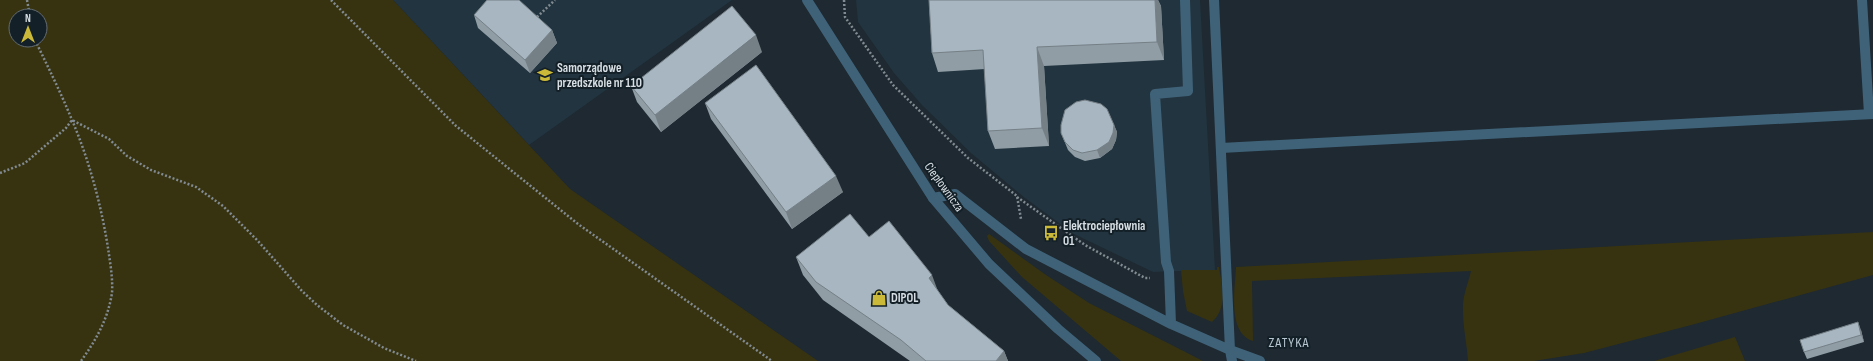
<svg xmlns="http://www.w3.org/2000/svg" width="1873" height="361" font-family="'Sofia Sans Condensed',sans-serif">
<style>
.built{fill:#22343f}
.green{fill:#373311;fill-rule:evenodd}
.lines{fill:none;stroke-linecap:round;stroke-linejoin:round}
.path{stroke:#818b91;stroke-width:2.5;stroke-dasharray:2 2;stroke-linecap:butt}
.service{stroke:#3f6278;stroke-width:10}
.minor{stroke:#3f6278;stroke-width:10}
.wall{fill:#909da5}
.shaded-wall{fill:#757f86}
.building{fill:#a7b6c0;stroke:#757f86}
.labels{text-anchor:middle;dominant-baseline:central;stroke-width:4;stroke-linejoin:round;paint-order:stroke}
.poi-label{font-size:13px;font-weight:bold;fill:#d7dfe4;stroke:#142027;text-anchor:start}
.street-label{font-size:13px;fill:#d7dfe4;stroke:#142027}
.neighbourhood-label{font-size:14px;letter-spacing:1px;fill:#b7c6d0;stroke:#142027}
</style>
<rect width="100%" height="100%" fill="#1e2931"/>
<path class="built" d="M393,0H732L529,145Z
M856,0H1200L1215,270L1153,272L1074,234L1025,198L971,153L922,105L894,73L858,22Z"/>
<path class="green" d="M0,0H393L570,189L818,361H0ZM16,16H40V40H16Z
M1873,232V275L1695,324L1584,353L1534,361H1468C1467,344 1463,328 1463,311C1462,297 1468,284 1471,271L1252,281L1253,341C1227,333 1235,289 1236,267Z
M989,234L1046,275L1089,303L1203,361H1121L1022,277L989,241L987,236Z
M1217,267H1219C1222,286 1228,308 1212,322L1187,311L1183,291L1181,270H1217Z
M1735,337L1745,361H1654Z"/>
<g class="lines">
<path class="path" d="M27,0L30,16
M331,0L456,126L578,224L772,361
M844,0L845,17L893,85L968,158L1017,196L1021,219
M537,17L555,0
M35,40C48,67 61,93 72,120C89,160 101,204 108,248C110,262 113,278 112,293C108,319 96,340 81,361
M0,173L25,163L66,128L72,120L109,139L127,156L151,170L196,187L223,206L258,241L302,291L317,305L343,325L384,348L416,361
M1017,197L1085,245L1145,278H1150"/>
<path class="service" d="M1214,0L1230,350L1260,361
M1862,0L1869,114
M1221,148L1873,114
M933,198L955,194L1026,249L1171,324L1230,350L1232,361
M1171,324L1169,271L1166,262L1155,94L1188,91L1185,0"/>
<path class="minor" d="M807,0L933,198L989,264L1058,329L1096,361"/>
</g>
<path class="wall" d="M929,0H1158L1161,6L1164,60L1044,66L1049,146L995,149L988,131L985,69L938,72L932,53Z
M474,15L552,30L557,43L530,73L478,28Z
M762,52L661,132L637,102L631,86Z
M705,103L843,192L792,229L711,119Z
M1114,125L1117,132L1116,140L1112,149L1100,158L1085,161L1075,157L1068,150L1061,133Z
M869,237L937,290L948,305L1004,351L1008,361H910L823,300L803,275L796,257Z
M1861,330L1864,342L1807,359L1804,352Z"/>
<path class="shaded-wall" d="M1155,0H1158L1161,6L1164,60L1157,42Z
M552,30L557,43L530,73L525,60Z
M756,35L762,52L661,132L655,115Z
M1037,47L1044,66L1049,146L1042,128Z
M1114,125L1117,132L1116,140L1112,149L1100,158L1097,150Z
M836,176L843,192L792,229L786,212Z
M932,275L939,294L929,278Z
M1858,322L1861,330L1864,342L1861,335Z
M1004,351L1008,361H996Z"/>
<path class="building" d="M487,0H519L552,30L525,60L474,15Z
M929,0H1155L1157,42L1037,47L1042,128L988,131L983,50L932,53Z
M732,6L756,35L655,115L631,86Z
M756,65L836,176L786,212L705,103Z
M1085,100L1101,104L1107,109L1114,125L1113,133L1109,142L1097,150L1082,153L1073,150L1065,142L1061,133V125L1065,110L1076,102Z
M850,214L869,237L889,221L932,275L929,278L948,305L1004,351L996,361H926L901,340L816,282L796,257Z
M1858,322L1861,335L1804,352L1800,340Z"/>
<defs>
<g id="school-bare" transform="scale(1.2)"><path d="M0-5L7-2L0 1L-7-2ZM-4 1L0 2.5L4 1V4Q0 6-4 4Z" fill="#cbba39" stroke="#142027" stroke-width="2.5" paint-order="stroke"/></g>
<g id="bus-bare" transform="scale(1.2)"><path d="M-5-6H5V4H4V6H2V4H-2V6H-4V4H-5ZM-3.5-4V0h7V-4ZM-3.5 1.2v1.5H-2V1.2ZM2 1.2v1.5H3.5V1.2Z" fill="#cbba39" stroke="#142027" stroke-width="2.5" paint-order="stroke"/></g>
<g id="shop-bare" transform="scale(1.2)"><path d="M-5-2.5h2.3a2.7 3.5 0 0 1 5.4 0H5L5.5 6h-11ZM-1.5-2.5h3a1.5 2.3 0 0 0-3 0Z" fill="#cbba39" stroke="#142027" stroke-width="2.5" paint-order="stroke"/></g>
</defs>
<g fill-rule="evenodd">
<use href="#school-bare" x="545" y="75"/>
<use href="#bus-bare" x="1051" y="233"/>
<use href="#shop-bare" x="879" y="298"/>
</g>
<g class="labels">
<g class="poi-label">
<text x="557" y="68">Samorządowe<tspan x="557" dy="15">przedszkole nr 110</tspan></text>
<text x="1063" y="226">Elektrociepłownia<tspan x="1063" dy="15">01</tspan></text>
<text x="891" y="298">DIPOL</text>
</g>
<g class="street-label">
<text transform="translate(944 187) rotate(54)">Ciepłownicza</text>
</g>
<g class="neighbourhood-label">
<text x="1289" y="342">ZATYKA</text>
</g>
</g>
<g transform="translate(28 28)"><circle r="19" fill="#142027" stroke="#626c73"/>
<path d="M0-3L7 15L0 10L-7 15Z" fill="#cbba39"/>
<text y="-6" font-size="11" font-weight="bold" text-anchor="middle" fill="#d7dfe4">N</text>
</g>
</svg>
